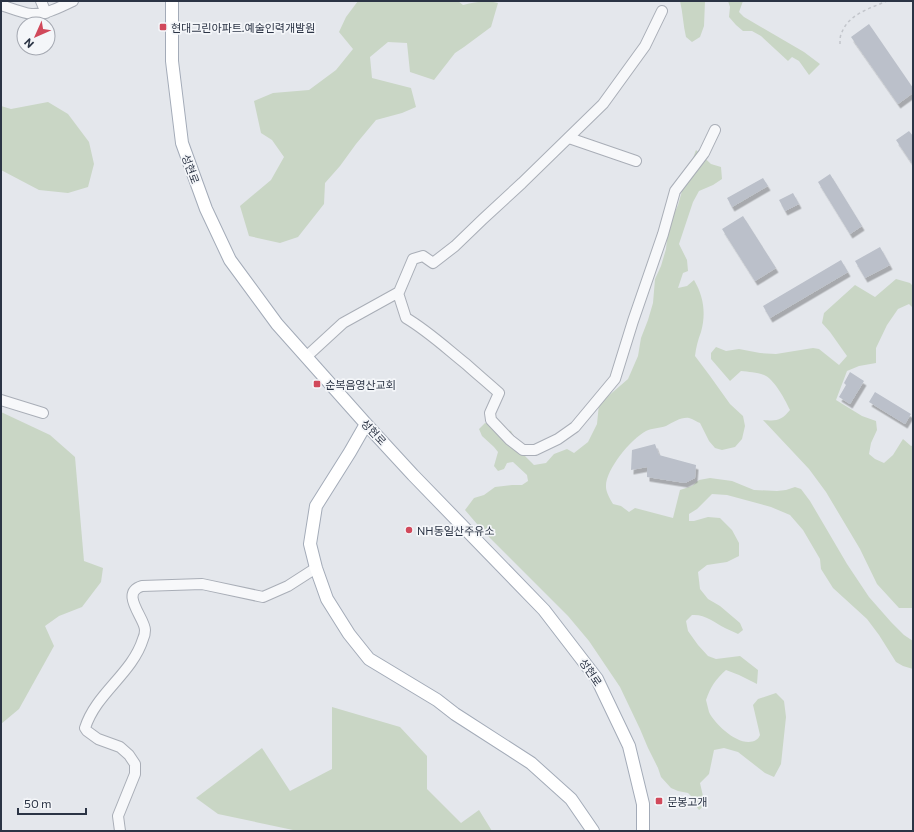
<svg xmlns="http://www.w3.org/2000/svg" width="914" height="832" font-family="Commissioner,'Noto Sans KR',sans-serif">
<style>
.green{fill:#c9d6c5}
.building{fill:#bbc0ca;filter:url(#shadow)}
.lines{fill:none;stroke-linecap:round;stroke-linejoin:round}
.minor-casing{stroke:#a9aeb7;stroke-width:12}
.major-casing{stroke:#a3abb8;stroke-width:14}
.path{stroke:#c2c5cb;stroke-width:1.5;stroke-dasharray:3 3;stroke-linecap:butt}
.minor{stroke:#f7f8fa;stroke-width:10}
.major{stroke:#fff;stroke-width:12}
.poi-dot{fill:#d1495b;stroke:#f4f6f9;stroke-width:1.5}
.labels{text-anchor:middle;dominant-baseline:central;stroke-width:3.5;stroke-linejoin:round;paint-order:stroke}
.poi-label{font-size:11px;fill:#2b3445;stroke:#f4f6f9;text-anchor:start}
.street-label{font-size:11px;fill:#2b3445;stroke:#f4f6f9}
</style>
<defs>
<filter id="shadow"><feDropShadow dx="2.5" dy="4.5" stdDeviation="0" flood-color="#0004"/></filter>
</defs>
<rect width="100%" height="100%" fill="#e4e7ec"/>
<path class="green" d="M358,1H458L463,5C476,2 485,0 498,3L491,27L464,47L455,53L434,80L410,72L407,43L388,42L370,57L372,78L411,88L416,107L402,113L376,120L356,144L340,166L325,183L324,204L298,237L280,243L249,236L240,206L271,180L284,157L272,140L261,133L254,101L273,93L309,90L336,70L353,49L339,32L346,17Z
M680,1H705L704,26L700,37L692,42L686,37C683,25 683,13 680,1Z
M728,1H743L739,12L744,17L804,52L820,64L809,75L799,61L792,57L788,61L761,36L752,31H743L736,25L729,17L730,7Z
M48,102L68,114L89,142L94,164L88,187L68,193L39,190L1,170V106L11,109Z
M696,150L711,164L721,167L722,179L713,185L699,191L693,202L679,244L687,260L688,271L683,273L678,288L687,286L694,280C704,297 706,314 701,332C698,340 696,347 695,356L710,376L730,404L743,416L745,426L742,439L735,447L722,450L715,448L709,441L700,423C697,422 693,419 689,418C681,417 674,422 666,426C660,428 652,428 646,431C631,439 605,470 606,487C606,492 610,499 613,504L621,506L629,512L635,508L673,518L680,490L692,486L699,480L710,478L732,481L754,490L777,491L786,490L795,487L801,489L810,501L847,564L869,597L891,622L904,635L913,641V669L903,666L896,662L879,635L867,619L833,588L821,569L820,559L803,530L790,515L771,507L727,495L712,494L697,509L689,514V521H694L708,517L720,518L732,530L739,543V556L727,562L707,565L698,572L700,589L708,599L720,606L740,623L743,630L738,634C734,632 729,630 725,628C714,622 705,614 692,615L686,621L688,631L698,645L708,656L716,659L740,656L758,670L757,684L739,675L726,670C715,680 711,686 706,700C707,704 708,708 709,712C715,725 741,749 756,740C758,739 759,737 760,735L753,705L758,699L776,693L784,701L786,717L781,764L774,777L765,773L738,752L724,748L714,750L709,774L700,783L705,805L699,810L696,806L694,799L688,793L678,791L671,788L661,777L658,768L648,748L640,729L620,687L589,641L568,616L483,531L465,510L474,498L484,495L495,487L512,485H522L528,481L527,475L513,462L507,463L504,469L498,471L494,466L498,452L494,447L482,436L479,429L485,423L511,431L522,453L534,465L546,463L554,454L567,449L574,453L588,442L597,424L599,404L628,379L638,356L641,338L648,320L653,303L655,279L661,266L666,249L668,230L673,216L678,205L686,177Z
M896,279L910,283L913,286V308L909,304L898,309L887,325L876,348V363L859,366L847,371L836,400L862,416L876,421L877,430L871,443L869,454L875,459L884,463L893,455L903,439L911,446L913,445V608H899L877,584L860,549L826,492L809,469L763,420C777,421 781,421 790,410C786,401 775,381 766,376C758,372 749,372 741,371L730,381L711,359V353L716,347L726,351L739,349L760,353L776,354L813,348L819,349L839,365L847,356L830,332L822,323L824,313L855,285L875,297Z
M1,412L50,435L75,457L84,561L103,568L101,582L82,607L59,616L45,626L54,646L19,709L1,724Z
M332,707L400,727L427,756V789L461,823L479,810L492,831H294L293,830L218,814L196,798L262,748L290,791L332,769Z"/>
<path class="building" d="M869,24L913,88V93L898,104L851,37Z
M909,131L913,136V165L896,140Z
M830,174L862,226L850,234L818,182Z
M763,178L768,186L732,207L727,198Z
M793,193L799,204L785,211L779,200Z
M743,216L776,268L755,281L722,229Z
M880,247L890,265L865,278L855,261Z
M841,260L848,272L770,318L763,306Z
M850,372L864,381L850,404L839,397L846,385L844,383Z
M875,392L911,414L905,424L869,402Z
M655,444L659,455L696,465L695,478L685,483L647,477V467L631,470L632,450Z"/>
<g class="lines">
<g class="minor-casing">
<path id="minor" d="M41,1L46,13
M1,5C10,8 23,13 31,14C46,15 60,7 73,1
M569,138L636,161
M398,293L406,318C428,331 446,348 466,364C477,374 488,383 499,393L490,413L491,420L510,440L523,450H535L558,439L575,427L615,379L633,321L663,234L675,191L704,153L715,130
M306,357L343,323L399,292L413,259L423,256L433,263L455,246L483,219L522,183L603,104L645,46L662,11
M1,400L43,413
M120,831L118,816L135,774V764L129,755L120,747L98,739L87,731L85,728C96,693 132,674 143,639C144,637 145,633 145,630C145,618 119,593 142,586L202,584L263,597L288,586L316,568"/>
</g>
<g class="major-casing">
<path id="major" d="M172,1V61L182,143L206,209L230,260L277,324L366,424L413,475L544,610L597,679L629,746L643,804V831
M366,424L350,452L316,506L310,544L316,568L327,599L349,634L369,659L437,700L455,714L531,763L571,799L593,831"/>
</g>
<path class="path" d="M840,44C840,40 840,35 842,32C849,14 871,8 887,1"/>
<use href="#minor" class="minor"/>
<use href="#major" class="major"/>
</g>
<g class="poi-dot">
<rect x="159" y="23" width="8" height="8" rx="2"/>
<rect x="313" y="380" width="8" height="8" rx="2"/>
<circle cx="409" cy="530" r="4"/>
<rect x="655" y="797" width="8" height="8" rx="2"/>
</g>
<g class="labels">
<g class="poi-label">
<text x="171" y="27">현대그린아파트.예술인력개발원</text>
<text x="325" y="384">순복음영산교회</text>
<text x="417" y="530">NH동일산주유소</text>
<text x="667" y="801">문봉고개</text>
</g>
<g class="street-label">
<text transform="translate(191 169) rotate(70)">성현로</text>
<text transform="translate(374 432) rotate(47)">성현로</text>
<text transform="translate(591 672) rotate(56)">성현로</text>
</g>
</g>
<rect width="914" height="832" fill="none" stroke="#2b3445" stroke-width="4"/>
<g transform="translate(36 36) rotate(225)"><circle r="19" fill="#f4f6f9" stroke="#a4a8b1"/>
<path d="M0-3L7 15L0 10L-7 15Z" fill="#d1495b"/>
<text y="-6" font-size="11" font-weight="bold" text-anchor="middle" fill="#2b3445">N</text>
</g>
<path d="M18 808v6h68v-6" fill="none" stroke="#2b3445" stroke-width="2"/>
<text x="24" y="808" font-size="12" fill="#2b3445" stroke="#f4f6f9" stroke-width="3" paint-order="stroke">50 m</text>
</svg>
